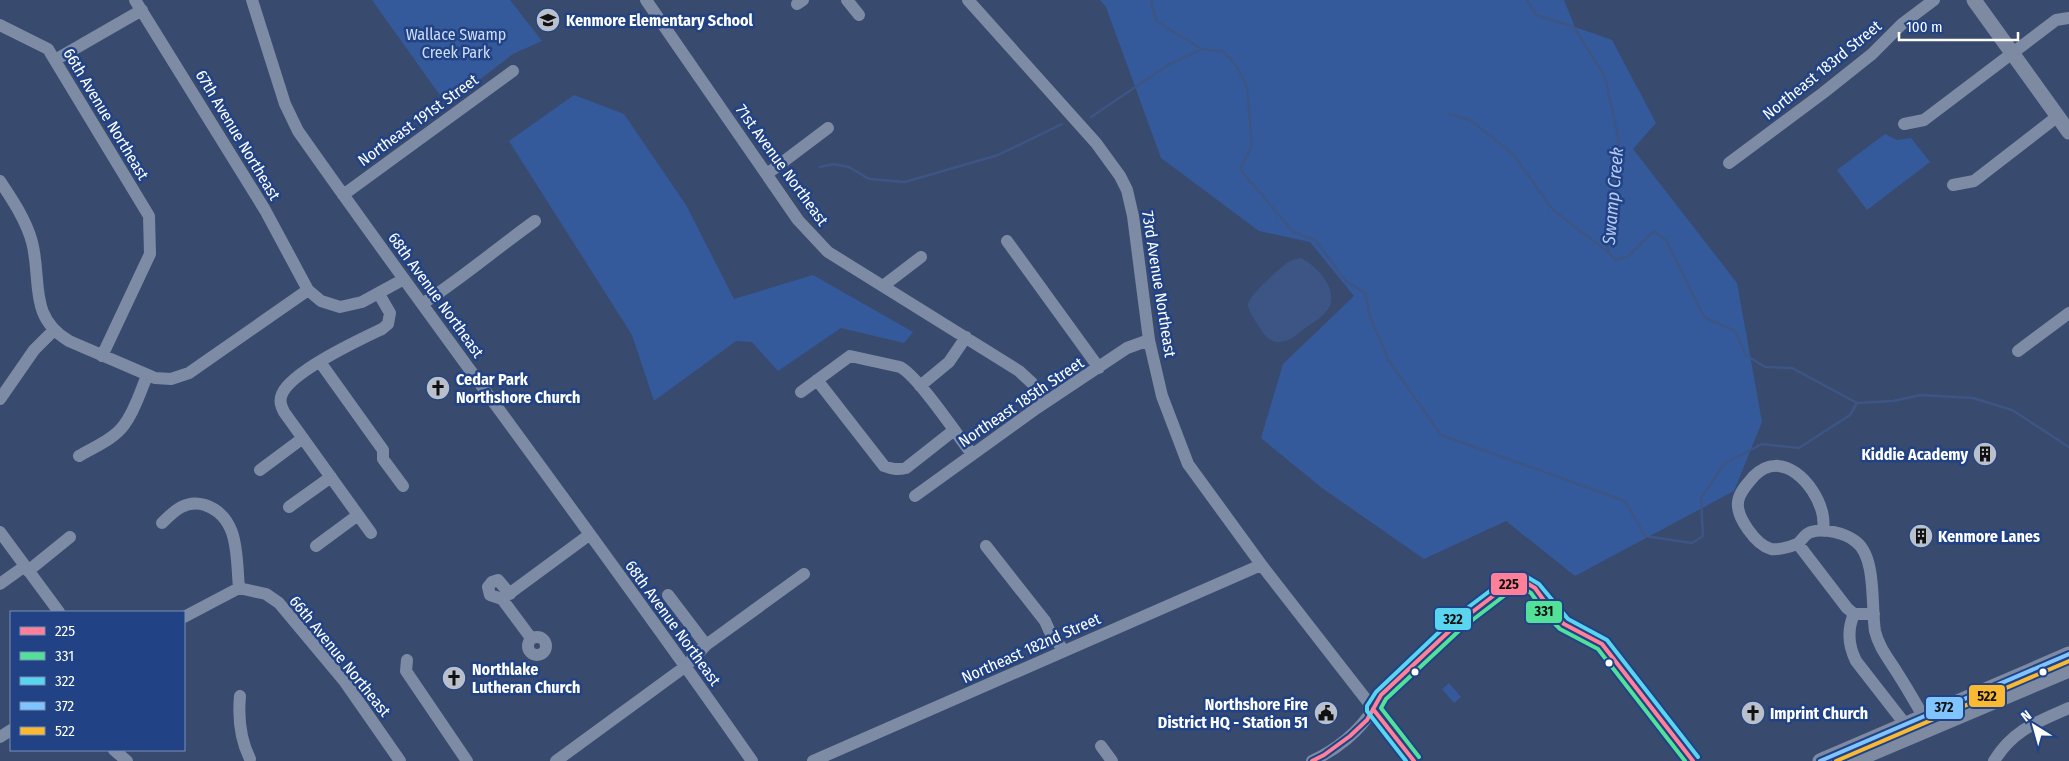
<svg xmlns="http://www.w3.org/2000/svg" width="2069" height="761" font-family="'Fira Sans Condensed',sans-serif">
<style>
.green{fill:#355a9b}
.water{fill:#3d5584}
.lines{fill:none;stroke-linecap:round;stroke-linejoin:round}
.stream{stroke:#3d5584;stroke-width:2.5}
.minor{stroke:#7e8ba4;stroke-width:12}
.major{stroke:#7d8aa1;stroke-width:15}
.bus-1-casing{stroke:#214385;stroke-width:8}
.bus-2-casing{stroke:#214385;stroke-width:8}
.bus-3-casing{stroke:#214385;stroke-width:8}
.bus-4-casing{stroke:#214385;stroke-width:8}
.bus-5-casing{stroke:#214385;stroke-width:8}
.bus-1{stroke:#ff8098;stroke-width:4}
.bus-2{stroke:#53e098;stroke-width:4}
.bus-3{stroke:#5ad5f0;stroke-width:4}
.bus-4{stroke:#80c4ff;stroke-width:4}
.bus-5{stroke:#fab933;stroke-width:4}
.bus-dot{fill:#fff;stroke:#214385;stroke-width:2}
.labels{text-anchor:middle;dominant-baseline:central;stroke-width:5;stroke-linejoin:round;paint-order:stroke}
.poi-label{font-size:16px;font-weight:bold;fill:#fff;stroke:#214385;text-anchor:start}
.park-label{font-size:16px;fill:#ceddf7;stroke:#214385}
.street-label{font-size:16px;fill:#fff;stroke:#214385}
.water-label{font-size:18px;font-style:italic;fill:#b5cbf1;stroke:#214385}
.line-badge{stroke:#214385;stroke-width:2}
.pale-badge-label{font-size:14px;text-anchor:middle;font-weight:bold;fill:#111}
</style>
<rect width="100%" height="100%" fill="#384a6e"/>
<path class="green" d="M372,0H510L542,41L513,54L447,105Z
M1100,0H1564L1575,27L1612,40L1656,123L1633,149L1737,283L1762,422L1734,491L1575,576L1506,521L1424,559L1322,488L1261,438L1283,364L1354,296L1310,242L1259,231L1161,158L1106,7Z
M574,95L624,114L686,205L734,299L813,275L913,332L904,343L841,328L778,371L752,342L736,341L654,401L632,335L509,141Z
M1885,134L1897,140L1911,138L1930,162L1867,210L1837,170Z
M1449,683L1461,697L1454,703L1442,689Z"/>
<path class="water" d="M1301,258C1319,267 1343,294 1325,313C1320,319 1311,324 1304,329C1296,335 1288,343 1277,342C1267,341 1261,330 1256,322C1253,317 1248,310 1248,305C1249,295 1278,270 1287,263C1291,260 1296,259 1301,258Z"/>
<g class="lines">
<path class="stream" d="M1151,0L1156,21L1202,49
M1527,0L1536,15L1574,27L1605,77L1619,141L1609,215L1608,252L1616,260L1627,257L1654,231L1666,240L1704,317L1735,331L1746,355L1765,367L1792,368L1857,403L1893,401L1921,395L1973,398L2012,410L2069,447
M1450,114L1470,120L1513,154L1553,210L1608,252
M1091,117L1168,65L1202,49L1224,52L1237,67L1247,87L1252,145L1240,169L1293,232L1315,240L1346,281L1365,293L1370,317L1389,361L1441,435L1625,501L1645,536L1692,543L1703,536L1701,498L1725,463L1762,444L1799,448L1850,415L1857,403
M820,167L833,164L849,167L869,179L905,182L998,155L1062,124"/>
<path class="minor" d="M135,0L265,210L308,290L321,301L340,307L362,302L404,279
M252,0L285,104L298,131C447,343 604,548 752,761
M646,0L798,220L828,252L1019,371L1032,383L1046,402
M847,0L859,15
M968,0L1096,143L1120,176L1127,190L1133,216L1149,340L1162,396L1188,464L1263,567L1414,761
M797,4L803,0
M0,25L48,49L149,216L150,254L102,356
M55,60L142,10
M1904,124L1924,120L2056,20L2069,18
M1729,163L1823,93L1872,54L1902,24L1934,0
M767,174L828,128
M0,181C12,199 26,220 32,242C42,281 28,317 69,341L155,378L171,379L189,373L308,290
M1953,185L1974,181L2058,116
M343,195L513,71
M1007,241L1099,368
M883,286L921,257
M422,304C461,279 497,248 535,221
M2018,351L2069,313
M320,362L383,450V459L403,486
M817,380L884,466C892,469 897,470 906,468L953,431
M920,386L949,362L966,337
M801,392L850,356L900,367C918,376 957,435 972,454
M0,399L34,350L54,330
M79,456C94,447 114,439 124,425C135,411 140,392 147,376
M260,470L303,438
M915,496L1037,408L1127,348L1149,340
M289,507L331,477
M162,523C174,511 186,499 205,505C240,517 236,557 239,588L266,594L279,603L345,682L400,761
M1824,531C1823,525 1824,518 1822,512C1815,484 1782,448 1754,476C1748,483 1739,492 1738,502C1736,517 1756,545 1771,549C1778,550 1790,547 1797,544C1802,541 1804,534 1811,532C1824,528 1845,533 1855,541C1877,556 1871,607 1875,631C1879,648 1889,659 1898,674C1907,688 1915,702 1923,716
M0,532L59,612
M371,533L284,412C281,406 279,401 282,394C292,371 359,340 382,329L388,324L390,313L379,294
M1798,544L1847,608L1854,614H1874
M316,546L358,515
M986,546L1045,621L1050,632L1064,651
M28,571L70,537
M0,584L25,566
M510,594L498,580L492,582L488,587L490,595L502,599L531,638
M668,595L706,645
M502,599L589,535
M1854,614C1847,630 1848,645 1856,661L1905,724
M184,617L239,588
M528 646a9 9 0 1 1 18 0a9 9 0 1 1-18 0Z
M407,660L406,671L467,761
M240,696C238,718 240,739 250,759
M0,737L11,730
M1101,746L1112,761
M114,750L127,761
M556,761L686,666L706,645L804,574
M813,761L1261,565
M1312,761C1336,750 1360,731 1373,709
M1994,761C2013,730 2037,722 2069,708"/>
<path class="major" d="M1974,0L2069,132
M1820,761L2069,654
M1854,761L2069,670"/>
<g class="bus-1-casing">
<path id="bus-1" d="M1373,709L1414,761
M1312,761L1324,755L1350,736L1367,720L1381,695L1458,623L1510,583L1522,580L1535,588L1553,613L1564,624L1602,644L1693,761"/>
</g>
<g class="bus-2-casing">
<path id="bus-2" d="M1419,757L1381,708L1386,699L1462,628L1513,589L1521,587L1531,593L1548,617L1560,629L1598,649L1685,761"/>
</g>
<g class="bus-3-casing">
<path id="bus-3" d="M1406,761L1367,711V706L1376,692L1454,618L1507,578L1522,574L1539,584L1568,619L1607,640L1698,757"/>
</g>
<g class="bus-4-casing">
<path id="bus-4" d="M1820,761L2069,654"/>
</g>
<g class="bus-5-casing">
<path id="bus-5" d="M1836,761L2069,661"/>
</g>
<use href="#bus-1" class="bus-1"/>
<use href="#bus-2" class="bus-2"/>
<use href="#bus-3" class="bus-3"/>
<use href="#bus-4" class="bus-4"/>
<use href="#bus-5" class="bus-5"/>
</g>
<defs>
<g id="school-disc" transform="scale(1.25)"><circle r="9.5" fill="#b9c0cc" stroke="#214385"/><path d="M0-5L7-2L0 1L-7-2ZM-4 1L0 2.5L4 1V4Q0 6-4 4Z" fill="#111"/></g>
<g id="church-disc" transform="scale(1.25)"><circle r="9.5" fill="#b9c0cc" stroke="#214385"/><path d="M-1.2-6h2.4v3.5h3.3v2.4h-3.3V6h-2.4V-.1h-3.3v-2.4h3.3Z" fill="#111"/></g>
<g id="building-disc" transform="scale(1.25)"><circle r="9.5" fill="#b9c0cc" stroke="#214385"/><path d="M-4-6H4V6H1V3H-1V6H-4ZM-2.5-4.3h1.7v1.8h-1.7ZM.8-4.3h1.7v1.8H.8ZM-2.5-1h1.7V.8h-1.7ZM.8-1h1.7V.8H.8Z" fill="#111"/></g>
<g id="civic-disc" transform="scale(1.25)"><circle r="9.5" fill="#b9c0cc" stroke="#214385"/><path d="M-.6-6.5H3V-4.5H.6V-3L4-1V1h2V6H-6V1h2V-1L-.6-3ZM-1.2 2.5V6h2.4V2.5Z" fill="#111"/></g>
</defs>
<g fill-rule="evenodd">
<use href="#school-disc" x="548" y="20"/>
<use href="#church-disc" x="438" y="388"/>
<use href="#building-disc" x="1985" y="454"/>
<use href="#building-disc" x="1921" y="536"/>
<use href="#church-disc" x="454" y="678"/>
<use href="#civic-disc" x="1326" y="713"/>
<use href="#church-disc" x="1753" y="713"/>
</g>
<g class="bus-dot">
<circle cx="1609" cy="663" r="4.5"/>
<circle cx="1415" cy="672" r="4.5"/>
<circle cx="2043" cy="672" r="4.5"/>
</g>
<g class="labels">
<g class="poi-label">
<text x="566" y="20">Kenmore Elementary School</text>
<text x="456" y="379">Cedar Park<tspan x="456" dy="18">Northshore Church</tspan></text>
<text x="1968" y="454" text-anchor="end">Kiddie Academy</text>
<text x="1938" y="536">Kenmore Lanes</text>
<text x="472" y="669">Northlake<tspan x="472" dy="18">Lutheran Church</tspan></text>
<text x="1308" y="704" text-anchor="end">Northshore Fire<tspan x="1308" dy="18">District HQ - Station 51</tspan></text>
<text x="1770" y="713">Imprint Church</text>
</g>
<g class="park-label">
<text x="456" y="34">Wallace Swamp<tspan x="456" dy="18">Creek Park</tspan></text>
</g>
<g class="street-label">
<text transform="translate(1822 70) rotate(-39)">Northeast 183rd Street</text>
<text transform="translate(106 114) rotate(59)">66th Avenue Northeast</text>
<text transform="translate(418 120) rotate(-36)">Northeast 191st Street</text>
<text transform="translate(238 135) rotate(59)">67th Avenue Northeast</text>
<text transform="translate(782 165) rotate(54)">71st Avenue Northeast</text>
<text transform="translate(1159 284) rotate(81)">73rd Avenue Northeast</text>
<text transform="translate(436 295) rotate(54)">68th Avenue Northeast</text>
<text transform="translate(1021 402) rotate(-34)">Northeast 185th Street</text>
<text transform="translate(673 623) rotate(54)">68th Avenue Northeast</text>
<text transform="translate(1031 648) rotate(-24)">Northeast 182nd Street</text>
<text transform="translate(340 656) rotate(51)">66th Avenue Northeast</text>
</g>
<g class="water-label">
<text transform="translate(1613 196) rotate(-85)">Swamp Creek</text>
</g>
</g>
<g class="line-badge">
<rect x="1490" y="572" width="38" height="24" rx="5" fill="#ff8098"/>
<rect x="1525" y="600" width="38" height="24" rx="5" fill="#53e098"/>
<rect x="1434" y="607" width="38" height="24" rx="5" fill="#5ad5f0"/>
<rect x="1968" y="684" width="38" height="24" rx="5" fill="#fab933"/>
<rect x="1925" y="696" width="39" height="24" rx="5" fill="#80c4ff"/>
</g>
<g class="pale-badge-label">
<text x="1509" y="589">225</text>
<text x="1544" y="616">331</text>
<text x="1453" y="624">322</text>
<text x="1987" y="701">522</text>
<text x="1944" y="712">372</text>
</g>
<rect x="10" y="611" width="175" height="140" fill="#214385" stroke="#7a8eb6"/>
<rect x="20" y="627" width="25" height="8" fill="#ff8098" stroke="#7a8eb6"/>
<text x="55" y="636" font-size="15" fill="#ffffff">225</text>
<rect x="20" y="652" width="25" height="8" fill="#53e098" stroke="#7a8eb6"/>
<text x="55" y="661" font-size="15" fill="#ffffff">331</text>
<rect x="20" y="677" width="25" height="8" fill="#5ad5f0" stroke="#7a8eb6"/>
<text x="55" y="686" font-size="15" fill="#ffffff">322</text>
<rect x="20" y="702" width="25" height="8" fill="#80c4ff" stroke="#7a8eb6"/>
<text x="55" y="711" font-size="15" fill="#ffffff">372</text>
<rect x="20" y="727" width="25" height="8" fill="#fab933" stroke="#7a8eb6"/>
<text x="55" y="736" font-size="15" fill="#ffffff">522</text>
<g transform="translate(2034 726) rotate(323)" stroke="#214385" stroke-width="4" paint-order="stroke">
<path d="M0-4L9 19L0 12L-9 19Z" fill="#ffffff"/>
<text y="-8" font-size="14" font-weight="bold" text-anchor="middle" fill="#ffffff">N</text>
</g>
<path d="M1899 32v8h119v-8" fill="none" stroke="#ffffff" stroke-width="2.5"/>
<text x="1906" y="32" font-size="15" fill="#ffffff" stroke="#214385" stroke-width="4" paint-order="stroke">100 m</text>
</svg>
